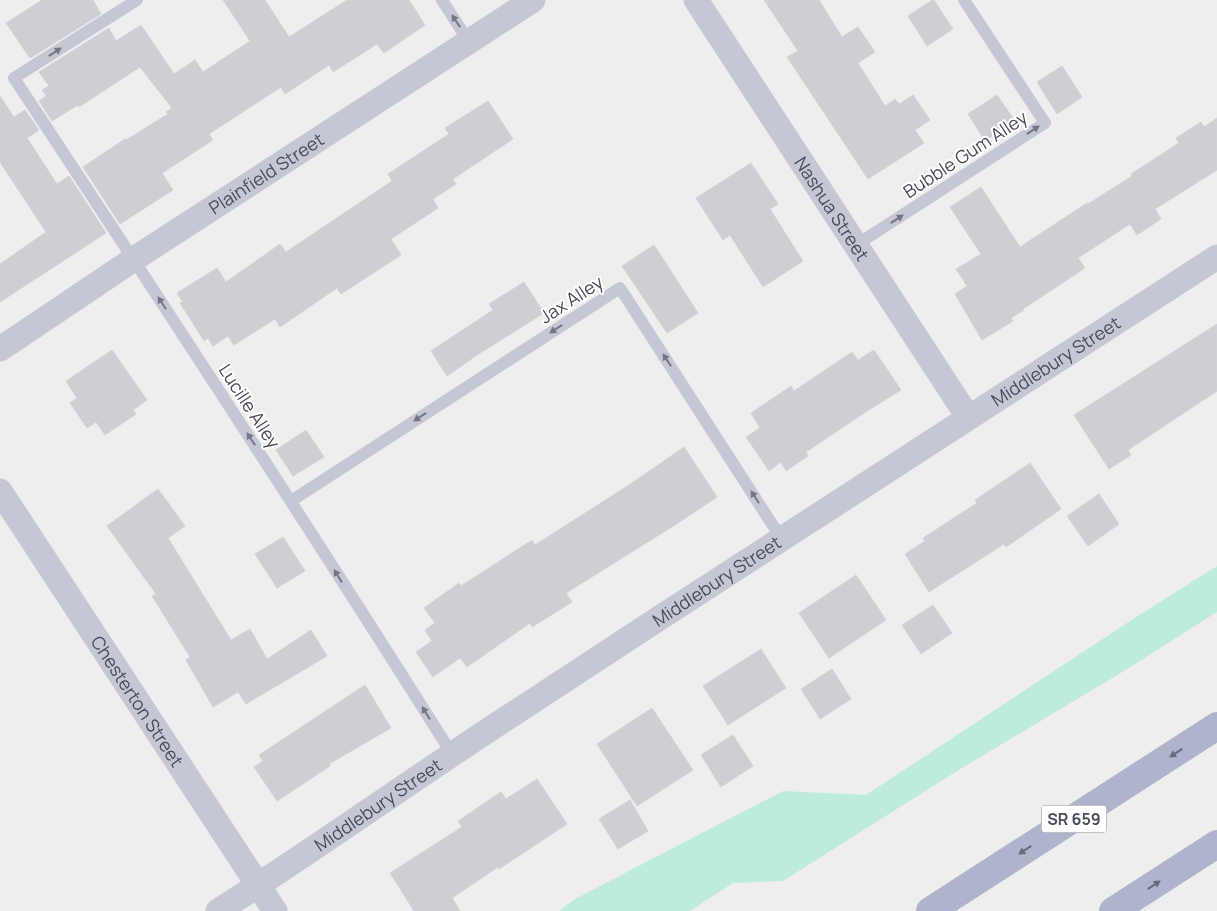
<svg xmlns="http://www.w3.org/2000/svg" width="1217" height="911" font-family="Manrope,sans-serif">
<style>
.green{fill:#bdecde}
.building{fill:#ceced5;stroke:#d2d2d9}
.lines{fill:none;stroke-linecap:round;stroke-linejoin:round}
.lane{stroke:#c4c8d4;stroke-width:12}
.street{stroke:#c4c8d4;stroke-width:25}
.primary{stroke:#aeb4cb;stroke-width:28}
.oneway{fill:#737785}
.oneway2{fill:#666a7c}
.labels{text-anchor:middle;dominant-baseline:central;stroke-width:4;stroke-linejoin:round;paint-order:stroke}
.shield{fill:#fff;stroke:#7e818c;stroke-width:1}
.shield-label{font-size:16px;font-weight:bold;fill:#474b5a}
.street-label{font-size:18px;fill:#474b5a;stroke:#fff}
</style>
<rect width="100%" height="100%" fill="#f0eeed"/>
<path class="green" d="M1217,566V612L1124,671L957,771L783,881L733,883L690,911H559L575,899L783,791L866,795L1133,619Z"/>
<path class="building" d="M42,0H93L101,14L30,58L6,23Z
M223,0H265L289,37L347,0H409L425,25L384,53L377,44L333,72L329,65L285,94L281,87L209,134L213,140L162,173L173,190L120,224L83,167L125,139L126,140L168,114L166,112L172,108L140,67L79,107L78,105L52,121L39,101L46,96L42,90L49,86L39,72L109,28L116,41L141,25L174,74L195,60L203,72L250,41Z
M764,0H819L842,37L858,27L875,52L858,63L885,106L895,99L899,104L913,95L930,120L915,130L924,143L868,179L787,57L798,51Z
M932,0H934L953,29L927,46L908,16Z
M1062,66L1082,97L1057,114L1037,82Z
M997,95L1015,121L985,141L968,114Z
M0,96L14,117L25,110L39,130L27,138L57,184L69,176L106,233L0,302V264L46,232L0,162Z
M488,101L513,139L453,179L456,184L433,199L438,208L391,239L401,255L341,294L337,288L280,327L275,319L234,345L228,336L213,346L208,338L204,341L180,303L183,302L177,293L217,268L226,282L280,244L286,252L392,181L388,174L449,134L445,128Z
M1217,118V170L1155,209L1161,219L1137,235L1130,224L1078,258L1085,268L1023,309L1024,310L1011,318L1013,321L982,340L955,294L967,286L956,269L981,254L950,207L981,187L1020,247L1087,203L1088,204L1132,176L1131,174L1179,143L1176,138L1201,122L1204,127Z
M751,163L778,204L770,209L803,261L763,287L730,235L723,240L696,198Z
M654,245L698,313L667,333L622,266Z
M524,282L544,313L477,355L447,376L431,351L493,310L489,304Z
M1217,324V391L1128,450L1131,455L1109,469L1074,415Z
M112,350L147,400L133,410L136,414L105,435L96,422L87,428L70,403L77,398L66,381Z
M874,350L901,390L867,411L806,452L808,456L786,471L781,462L769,471L746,437L760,428L751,413L791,386L794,391L852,352L858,360Z
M306,430L324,457L293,476L276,450Z
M684,447L717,497L678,523L566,593L572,602L532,627L530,623L467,667L460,658L433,677L416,652L432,641L425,630L435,623L424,608L459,583L461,586L532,540L535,545L632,483Z
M1030,463L1061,509L1006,547L1004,544L929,592L905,554L925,541L923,538L977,503L975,500Z
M158,489L185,526L168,538L231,640L250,629L267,659L311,630L327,656L246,704L238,692L213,707L186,660L190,657L152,596L156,594L107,526Z
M1099,494L1119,524L1088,546L1067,516Z
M283,537L305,571L277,588L255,554Z
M856,575L886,620L829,658L799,613Z
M933,605L952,633L921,654L902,625Z
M761,649L786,688L728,725L703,686Z
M832,669L851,699L820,719L801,689Z
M365,685L391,728L329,764L330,766L277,801L254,767L263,761L259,755Z
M652,708L693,770L637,806L597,744Z
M733,735L753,766L721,787L701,755Z
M537,779L567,824L499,869L498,867L452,898L460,911H414L390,873L462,827L458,821L501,792L506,799Z
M630,800L648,831L618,849L599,819Z"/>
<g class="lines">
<path class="lane" d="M137,0L14,78C162,302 309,527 452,754
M442,0L469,42
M856,245L1045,123L964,0
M291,501L620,288L781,538"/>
<g class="street">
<path id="s1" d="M696,0L968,417"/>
<path id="s2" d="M0,349L134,259L533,0"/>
<path id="s3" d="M0,491L275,911"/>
<path id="s4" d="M218,911C316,849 410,781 507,718C743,563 980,409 1217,257"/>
</g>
<path class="primary" d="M930,911L1217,726
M1113,911L1217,844"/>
</g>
<defs><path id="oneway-solid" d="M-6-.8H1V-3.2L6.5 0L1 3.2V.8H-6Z" transform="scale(1.25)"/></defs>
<g class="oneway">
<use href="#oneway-solid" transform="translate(456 21) rotate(-123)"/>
<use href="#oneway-solid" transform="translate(55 52) rotate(-33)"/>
<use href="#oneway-solid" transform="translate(1033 130) rotate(-33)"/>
<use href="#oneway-solid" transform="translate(897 219) rotate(-33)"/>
<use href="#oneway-solid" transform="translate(162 303) rotate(-123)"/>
<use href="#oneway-solid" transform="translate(556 329) rotate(147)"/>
<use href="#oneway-solid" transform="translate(667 360) rotate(-123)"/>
<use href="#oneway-solid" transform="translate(420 417) rotate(147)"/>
<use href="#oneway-solid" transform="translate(251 439) rotate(-123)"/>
<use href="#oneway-solid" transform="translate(755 497) rotate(-123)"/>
<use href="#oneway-solid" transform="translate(338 576) rotate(-122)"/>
<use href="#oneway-solid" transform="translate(426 713) rotate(-122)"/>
</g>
<g class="oneway2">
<use href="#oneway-solid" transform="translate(1176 753) rotate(147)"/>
<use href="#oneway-solid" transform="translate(1025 850) rotate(147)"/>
<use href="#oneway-solid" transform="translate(1154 885) rotate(-33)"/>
</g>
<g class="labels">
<rect class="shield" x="1041.5" y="805.5" width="65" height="27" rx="4"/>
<g class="shield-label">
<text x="1074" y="819">SR 659</text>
</g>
<g class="street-label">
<text transform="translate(965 154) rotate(-33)">Bubble Gum Alley</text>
<text stroke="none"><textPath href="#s2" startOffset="319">Plainfield Street</textPath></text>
<text stroke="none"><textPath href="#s1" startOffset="249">Nashua Street</textPath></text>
<text transform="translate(571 299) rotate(-33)">Jax Alley</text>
<text stroke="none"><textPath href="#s4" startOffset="1002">Middlebury Street</textPath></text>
<text transform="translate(250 406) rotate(57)">Lucille Alley</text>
<text stroke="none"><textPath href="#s4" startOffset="598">Middlebury Street</textPath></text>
<text stroke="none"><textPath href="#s3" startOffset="251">Chesterton Street</textPath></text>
<text stroke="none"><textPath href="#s4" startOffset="192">Middlebury Street</textPath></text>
</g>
</g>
</svg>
